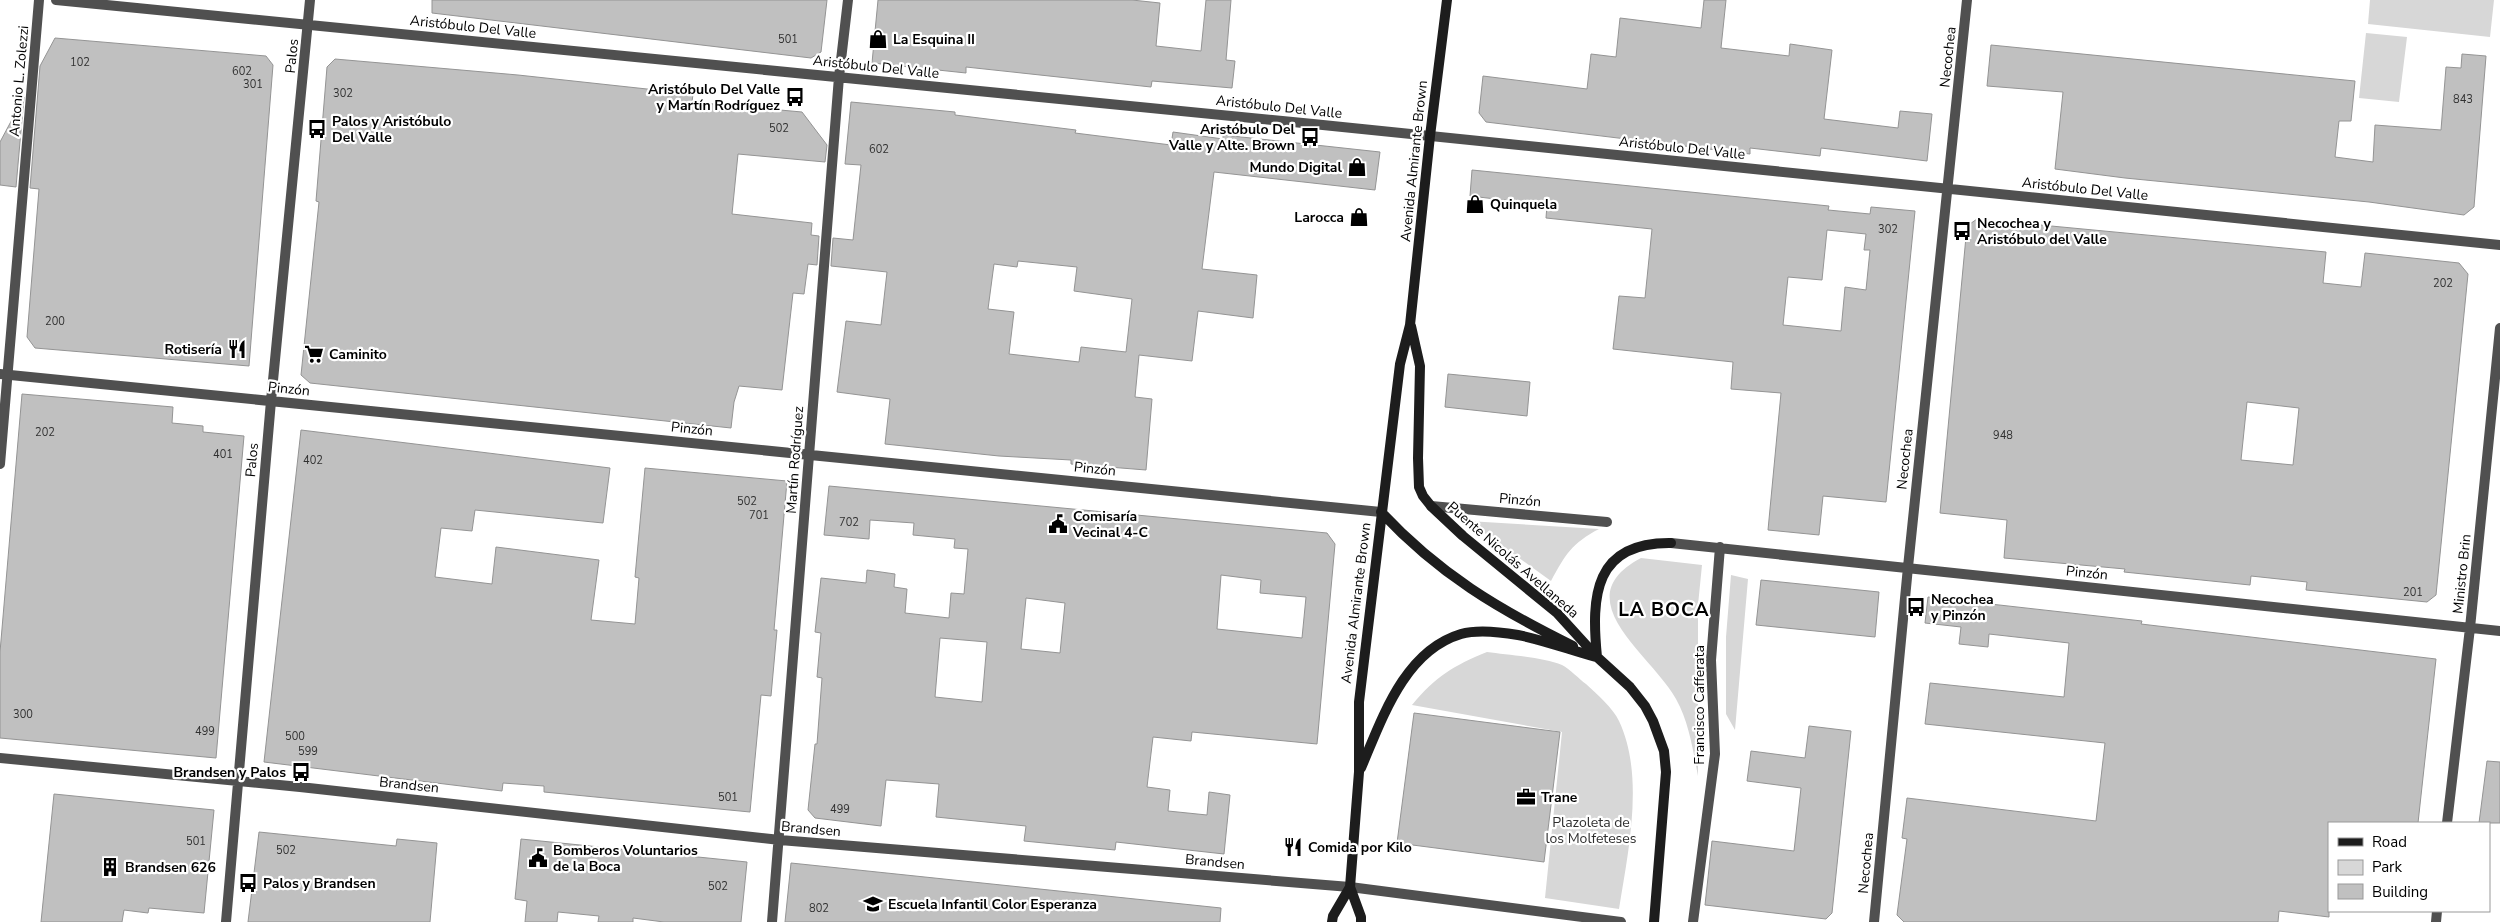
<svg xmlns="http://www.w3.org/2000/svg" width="2500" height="922" font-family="'Nunito Sans',sans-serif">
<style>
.green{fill:#d7d7d7}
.building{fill:#c0c0c0;stroke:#949494;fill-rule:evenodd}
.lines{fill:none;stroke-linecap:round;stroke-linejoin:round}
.minor{stroke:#505050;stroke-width:10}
.secondary{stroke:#1d1d1d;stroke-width:10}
.labels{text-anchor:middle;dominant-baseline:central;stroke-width:4.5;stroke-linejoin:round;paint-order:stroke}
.number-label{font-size:11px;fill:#303030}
.street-label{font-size:14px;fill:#000;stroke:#fff}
.poi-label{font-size:14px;font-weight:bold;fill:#000;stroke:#fff;text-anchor:start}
.park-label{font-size:14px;fill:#2e2e2e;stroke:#fff}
.district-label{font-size:19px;font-weight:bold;letter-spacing:1px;fill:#000;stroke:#fff}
</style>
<rect width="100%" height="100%" fill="#fff"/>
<path class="green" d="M2370,0H2494L2490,37L2368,24Z
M2366,33L2407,37L2399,102L2359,98Z
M1468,521L1599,529C1572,543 1565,555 1551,581Z
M1641,558L1702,565L1698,605V776C1693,750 1689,722 1676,699C1652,655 1563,599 1641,558Z
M1731,575L1748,579L1735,730L1726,714V637Z
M1487,652C1508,655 1543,657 1562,665C1570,669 1579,679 1586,684C1597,694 1613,708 1619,721C1645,776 1628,852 1619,909L1545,898L1562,732L1412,705C1436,676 1453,666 1487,652Z"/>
<path class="building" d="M432,0H827L821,52L811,58L432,13Z
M878,0H1132L1160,3L1156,46L1201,51L1206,0H1231L1226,60L1235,61L1232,88L1152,81L1151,87L966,67V73L872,63Z
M1704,0H1726L1721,48L1789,56L1790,44L1832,50L1824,119L1898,128L1900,111L1932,114L1927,161L1821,148L1820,156L1750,148V154L1486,122L1479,113L1483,76L1587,89L1591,54L1616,57L1620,18L1701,28Z
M55,38L266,56L273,65L249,366L35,348L27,337L39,189L30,188L40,66Z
M1991,45L2355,81L2351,121H2339L2335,157L2373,162L2375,125L2441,130L2446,67L2461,68L2462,54L2486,56L2474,207L2464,215L2369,202L2125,178L2055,169L2063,92L1987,86Z
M335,59L518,75L693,94L692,102L802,112L827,145L825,162L738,154L732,214L812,223L811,235L819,236L817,265L808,264L804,294L793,293L782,390L739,386L734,402L731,428L310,383L301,375L319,202L316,201L327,67Z
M24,97L16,187L0,185V142Z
M851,102L955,112V115L1076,130L1075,133L1171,145L1173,132L1223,139V135L1380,152L1375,190L1214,172L1202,269L1257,275L1253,318L1198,311L1192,361L1139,355L1135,397L1152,399L1146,470L1071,464V460L999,456L885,444L890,399L837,392L846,321L881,325L887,272L831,266L833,238L853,240L861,165L845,164ZM1018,261L1077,267L1074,291L1132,299L1126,352L1081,347L1079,362L1009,354L1014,312L988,309L994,264L1017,267Z
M1472,170L1829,206L1828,210L1870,214L1871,207L1915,211L1886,502L1823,496L1819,535L1768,530L1781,393L1731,389L1733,362L1613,349L1619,296L1645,298L1652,229L1546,218L1547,205L1470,196ZM1827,230L1866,234L1864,250H1870L1866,290L1845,287L1841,331L1783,325L1788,277L1822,280Z
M1977,219L2326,252L2323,283L2361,287L2365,253L2459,263L2468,274L2436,595L2427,602L2306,590L2307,582L2251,576L2250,585L2124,572L2125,569L2004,558L2007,520L1940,513L1967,226ZM2247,402L2299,408L2293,465L2241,460Z
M1448,374L1530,382L1527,416L1445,407Z
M22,394L173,407L172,423L203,426V432L244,436L216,758L0,738V652Z
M301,430L610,468L603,523L475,510L472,531L441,528L435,577L492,584L496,547L599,560L591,620L635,624L639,578L635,577L645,468L787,481L774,630H777L771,696L761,695L750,812L544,792V786L503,783L502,791L264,762Z
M829,486L1327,533L1335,544L1317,744L1192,732L1191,741L1153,737L1147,787L1170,790L1168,811L1207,815L1209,792L1230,795L1224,854L1116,842L1115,850L1024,841L1026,826L936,817L939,784L886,780L881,826L815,818L808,810L815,744H817L822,678L817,677L821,633L815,632L821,578L866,583L867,570L895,574L894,587L907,589L905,613L949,618L951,593L964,594L968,549L954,548L955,539L913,535L914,523L870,520L869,539L824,535ZM1221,575L1261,580L1260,593L1306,597L1302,638L1217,629ZM1026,598L1065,603L1060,653L1021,649ZM940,638L987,642L982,702L935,697Z
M1761,580L1879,592L1875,637L1756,625Z
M1928,597L2142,621L2141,624L2436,659L2418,823H2329V917L2279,911L2278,922H1904L1897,915L1907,839L1902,838L1907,798L2096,821L2105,743L1925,724L1930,683L2064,697L2069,643L1989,634L1988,647L1959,644L1961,627L1925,623Z
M1414,713L1560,732L1544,862L1397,843Z
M1809,726L1851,731L1832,913L1826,919L1705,905L1712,841L1794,851L1801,788L1747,781L1751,751L1805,758Z
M2487,761L2500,762V823H2479Z
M54,794L214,810L204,913L149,908L148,913L124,910L122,922H41Z
M259,832L396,846L397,839L437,843L430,922H248Z
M521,839L747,862L741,922H664L633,918V922H598L599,916L558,912L557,922H525L527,901L515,899Z
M791,863L1221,908L1220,922H785Z"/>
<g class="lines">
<path class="minor" d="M56,0L1313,124L2500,245
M0,374L1381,512
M0,464L39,0
M1431,506L1607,522
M1671,543L2500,631
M0,758L300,787L780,840L1350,887L1621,922
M2447,823L2470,628L2500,328
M226,922L271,401L310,0
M772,922L839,77L848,0
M1693,922L1715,754L1711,660L1720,547
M1874,922L1908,567L1967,0
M2436,922L2437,911"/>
<path class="secondary" d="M1411,326L1420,366L1418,458L1419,487L1423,496L1431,506L1463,536L1557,613L1597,657L1630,687L1645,706L1653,721L1664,751L1666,772L1654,922
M1381,512C1439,574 1498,609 1573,646
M1597,657C1591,596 1594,542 1671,543
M1361,768C1382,719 1404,651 1461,634C1478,629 1501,632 1518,635C1544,640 1570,650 1596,657
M1332,922L1333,916L1350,887
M1361,922V917L1350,887L1359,772V702L1400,364L1410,325L1430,136L1447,0"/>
</g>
<defs>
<g id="shop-bare" transform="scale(1.5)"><path d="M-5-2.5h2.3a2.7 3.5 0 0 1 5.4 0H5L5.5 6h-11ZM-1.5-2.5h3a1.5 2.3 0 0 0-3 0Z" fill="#000" stroke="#fff" stroke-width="2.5" paint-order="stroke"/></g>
<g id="bus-bare" transform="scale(1.5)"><path d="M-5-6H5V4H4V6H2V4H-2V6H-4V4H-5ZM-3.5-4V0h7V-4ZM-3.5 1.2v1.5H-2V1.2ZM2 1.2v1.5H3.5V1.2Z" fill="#000" stroke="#fff" stroke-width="2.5" paint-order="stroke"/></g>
<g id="restaurant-bare" transform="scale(1.5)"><path d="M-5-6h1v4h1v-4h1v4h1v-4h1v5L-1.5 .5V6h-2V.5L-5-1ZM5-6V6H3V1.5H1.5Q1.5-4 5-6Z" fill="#000" stroke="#fff" stroke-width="2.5" paint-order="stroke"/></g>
<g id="supermarket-bare" transform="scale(1.5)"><path d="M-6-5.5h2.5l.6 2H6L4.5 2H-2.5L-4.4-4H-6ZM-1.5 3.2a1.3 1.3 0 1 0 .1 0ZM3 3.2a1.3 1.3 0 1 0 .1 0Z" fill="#000" stroke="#fff" stroke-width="2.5" paint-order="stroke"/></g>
<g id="civic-bare" transform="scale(1.5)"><path d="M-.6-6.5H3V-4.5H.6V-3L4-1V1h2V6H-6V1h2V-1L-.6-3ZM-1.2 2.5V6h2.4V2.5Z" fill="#000" stroke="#fff" stroke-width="2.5" paint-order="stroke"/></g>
<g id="office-bare" transform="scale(1.5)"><path d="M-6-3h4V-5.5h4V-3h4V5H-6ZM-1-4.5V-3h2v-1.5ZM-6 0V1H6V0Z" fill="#000" stroke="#fff" stroke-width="2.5" paint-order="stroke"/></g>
<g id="building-bare" transform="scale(1.5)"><path d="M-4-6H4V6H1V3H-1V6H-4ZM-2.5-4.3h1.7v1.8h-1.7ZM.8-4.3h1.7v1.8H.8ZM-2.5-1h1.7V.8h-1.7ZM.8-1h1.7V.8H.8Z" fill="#000" stroke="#fff" stroke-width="2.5" paint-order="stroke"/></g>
<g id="school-bare" transform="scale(1.5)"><path d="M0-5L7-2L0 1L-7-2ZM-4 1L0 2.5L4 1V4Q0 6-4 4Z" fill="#000" stroke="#fff" stroke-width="2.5" paint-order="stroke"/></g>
</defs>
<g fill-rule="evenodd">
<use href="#shop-bare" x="878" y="39"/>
<use href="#bus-bare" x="795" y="97"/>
<use href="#bus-bare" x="317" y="129"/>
<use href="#bus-bare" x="1310" y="137"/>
<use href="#shop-bare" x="1357" y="167"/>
<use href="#shop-bare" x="1475" y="204"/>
<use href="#shop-bare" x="1359" y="217"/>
<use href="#bus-bare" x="1962" y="231"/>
<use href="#restaurant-bare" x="237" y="349"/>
<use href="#supermarket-bare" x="314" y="354"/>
<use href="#civic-bare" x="1058" y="524"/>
<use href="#bus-bare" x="1916" y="607"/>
<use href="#bus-bare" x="301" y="772"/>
<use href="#office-bare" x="1526" y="797"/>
<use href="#restaurant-bare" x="1293" y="847"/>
<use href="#civic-bare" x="538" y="858"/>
<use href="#building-bare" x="110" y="867"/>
<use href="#bus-bare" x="248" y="883"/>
<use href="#school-bare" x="873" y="904"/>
</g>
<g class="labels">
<g class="number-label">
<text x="788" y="39">501</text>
<text x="80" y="62">102</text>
<text x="242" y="71">602</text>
<text x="253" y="84">301</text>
<text x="343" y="93">302</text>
<text x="2463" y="99">843</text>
<text x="779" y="128">502</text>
<text x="879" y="149">602</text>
<text x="1888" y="229">302</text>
<text x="2443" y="283">202</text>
<text x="55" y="321">200</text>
<text x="45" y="432">202</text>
<text x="2003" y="435">948</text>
<text x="223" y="454">401</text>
<text x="313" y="460">402</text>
<text x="747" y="501">502</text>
<text x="759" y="515">701</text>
<text x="849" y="522">702</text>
<text x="2413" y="592">201</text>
<text x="23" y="714">300</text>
<text x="205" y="731">499</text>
<text x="295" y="736">500</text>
<text x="308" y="751">599</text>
<text x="728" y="797">501</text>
<text x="840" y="809">499</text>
<text x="196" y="841">501</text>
<text x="286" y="850">502</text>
<text x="718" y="886">502</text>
<text x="819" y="908">802</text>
</g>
<g class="street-label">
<text transform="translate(473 27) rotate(6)">Aristóbulo Del Valle</text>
<text transform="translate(292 56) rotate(-84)">Palos</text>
<text transform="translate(1948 57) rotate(-84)">Necochea</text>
<text transform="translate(876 67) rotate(6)">Aristóbulo Del Valle</text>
<text transform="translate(19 81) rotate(-85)">Antonio L. Zolezzi</text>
<text transform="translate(1279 107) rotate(6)">Aristóbulo Del Valle</text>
<text transform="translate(1682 148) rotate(6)">Aristóbulo Del Valle</text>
<text transform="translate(1414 161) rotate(-84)">Avenida Almirante Brown</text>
<text transform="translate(2085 189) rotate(6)">Aristóbulo Del Valle</text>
<text transform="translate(289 389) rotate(6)">Pinzón</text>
<text transform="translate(692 429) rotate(6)">Pinzón</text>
<text transform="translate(1905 459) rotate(-84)">Necochea</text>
<text transform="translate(252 460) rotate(-85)">Palos</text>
<text transform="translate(795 460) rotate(-86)">Martín Rodríguez</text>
<text transform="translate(1095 469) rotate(6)">Pinzón</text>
<text transform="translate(1520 500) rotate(5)">Pinzón</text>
<text transform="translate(1513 560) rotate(41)">Puente Nicolás Avellaneda</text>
<text transform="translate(2087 573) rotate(6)">Pinzón</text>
<text transform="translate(2462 574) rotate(-84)">Ministro Brin</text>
<text transform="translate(1356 603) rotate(-83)">Avenida Almirante Brown</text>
<text transform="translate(1699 705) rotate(-90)">Francisco Cafferata</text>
<text transform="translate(409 785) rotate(6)">Brandsen</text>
<text transform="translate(811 829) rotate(5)">Brandsen</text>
<text transform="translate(1215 862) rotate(5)">Brandsen</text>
<text transform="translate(1866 863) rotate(-85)">Necochea</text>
</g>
<g class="poi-label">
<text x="893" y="39">La Esquina II</text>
<text x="780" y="89" text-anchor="end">Aristóbulo Del Valle<tspan x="780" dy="16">y Martín Rodríguez</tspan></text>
<text x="332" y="121">Palos y Aristóbulo<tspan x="332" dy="16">Del Valle</tspan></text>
<text x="1295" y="129" text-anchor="end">Aristóbulo Del<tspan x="1295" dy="16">Valle y Alte. Brown</tspan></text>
<text x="1342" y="167" text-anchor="end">Mundo Digital</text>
<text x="1490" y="204">Quinquela</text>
<text x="1344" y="217" text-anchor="end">Larocca</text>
<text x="1977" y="223">Necochea y<tspan x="1977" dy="16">Aristóbulo del Valle</tspan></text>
<text x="222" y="349" text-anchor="end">Rotisería</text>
<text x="329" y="354">Caminito</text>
<text x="1073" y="516">Comisaría<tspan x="1073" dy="16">Vecinal 4-C</tspan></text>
<text x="1931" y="599">Necochea<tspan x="1931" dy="16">y Pinzón</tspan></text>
<text x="286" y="772" text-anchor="end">Brandsen y Palos</text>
<text x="1541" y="797">Trane</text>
<text x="1308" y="847">Comida por Kilo</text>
<text x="553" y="850">Bomberos Voluntarios<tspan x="553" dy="16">de la Boca</tspan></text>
<text x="125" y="867">Brandsen 626</text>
<text x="263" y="883">Palos y Brandsen</text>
<text x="888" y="904">Escuela Infantil Color Esperanza</text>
</g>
<g class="park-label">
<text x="1591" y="822">Plazoleta de<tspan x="1591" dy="16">los Molfeteses</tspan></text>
</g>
<g class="district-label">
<text x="1664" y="610">LA BOCA</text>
</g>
</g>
<rect x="2328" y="822" width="162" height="90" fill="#ffffff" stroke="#999999"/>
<rect x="2338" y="838" width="25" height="8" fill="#1d1d1d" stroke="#999999"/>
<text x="2372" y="847" font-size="15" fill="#000000">Road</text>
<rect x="2338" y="860" width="25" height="15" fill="#d7d7d7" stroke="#999999"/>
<text x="2372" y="872" font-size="15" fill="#000000">Park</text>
<rect x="2338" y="884" width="25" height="15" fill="#c0c0c0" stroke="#999999"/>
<text x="2372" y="897" font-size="15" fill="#000000">Building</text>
</svg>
